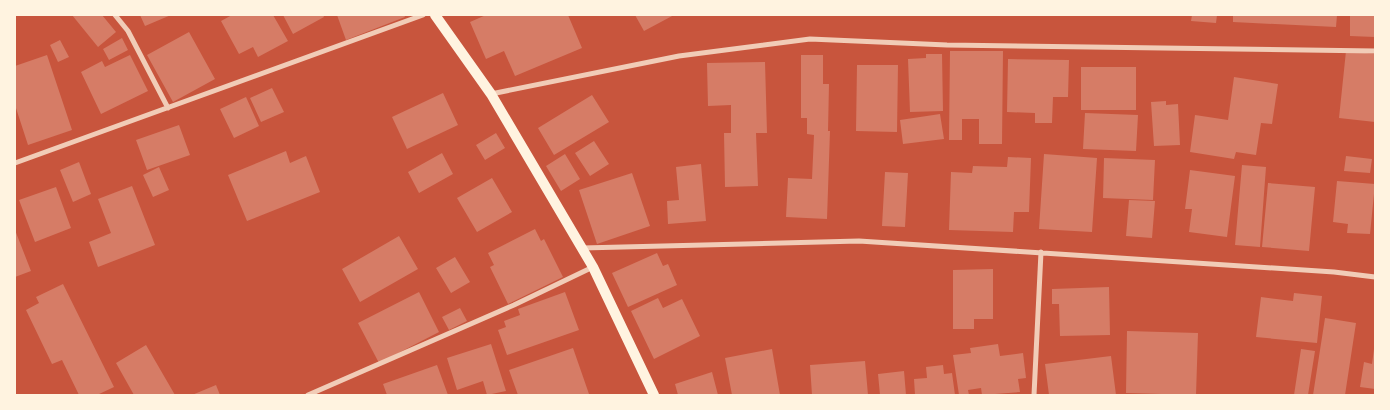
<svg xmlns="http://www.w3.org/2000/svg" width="1390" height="410" font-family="'IBM Plex Serif',serif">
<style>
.building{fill:#d67c66}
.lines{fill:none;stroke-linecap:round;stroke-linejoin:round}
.minor{stroke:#f1ccb7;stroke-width:5}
.secondary{stroke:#fff3e0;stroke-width:10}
</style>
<rect width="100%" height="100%" fill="#c8553d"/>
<path class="building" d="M72,15H102L116,32L98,47Z
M140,15H171L145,26Z
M232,15H273L288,41L258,57L253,47L239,54L221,21Z
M283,15H323L324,17L293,34Z
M337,15H404L405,17L346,40Z
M486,15H568L582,48L515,76L504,51L486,59L470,22Z
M635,15H674L644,31Z
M1192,15H1217L1216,23L1191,21Z
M1233,15H1337L1336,27L1233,22Z
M1350,15H1375V37L1350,36Z
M189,32L215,79L173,102L147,55Z
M122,38L128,50L109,60L103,49Z
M60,40L69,57L58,62L50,45Z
M950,51H1003L1002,144H979V119H962V140H949Z
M1346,51L1375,54V122L1339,118Z
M926,54H942L943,111L910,112L908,59L926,58Z
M47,55L72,130L28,145L15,105V66Z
M130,55L148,91L101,114L81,72L102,61L105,67Z
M801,55H823V84H829L828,131H830L827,219L786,217L788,178L812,179L814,135L807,134V118H801Z
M1008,59L1069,60L1068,97H1053L1052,123H1035V113L1007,112Z
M765,62L767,133H756L758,186L725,187L724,133H731V105L708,106L707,63Z
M857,65H898L897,132L856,131Z
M1081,67H1136V110H1081Z
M1234,77L1278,84L1272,124L1261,123L1256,155L1236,152L1234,159L1190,152L1195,115L1228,120Z
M272,88L284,112L261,122L250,98Z
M443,93L458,125L407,149L392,117Z
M592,95L609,122L554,155L538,128Z
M246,97L259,126L234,138L220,109Z
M1166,101V105L1178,104L1180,145L1154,146L1151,102Z
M1085,113L1138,115L1136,151L1083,149Z
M940,114L944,139L903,144L900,120Z
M179,125L190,155L147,170L136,140Z
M496,133L505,148L485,160L476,145Z
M594,141L609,164L590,176L575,153Z
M286,151L290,163L306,156L320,192L247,221L228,175Z
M442,153L453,174L419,193L408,172Z
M565,154L580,179L561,191L546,166Z
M1044,154L1097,158L1092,232L1039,229Z
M1346,156L1372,159L1370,173L1344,171Z
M1008,157L1031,158L1029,212H1014L1013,232L949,230L951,172L972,173L973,166L1007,167Z
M1104,158L1155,160L1153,200L1103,198Z
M79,162L91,194L73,202L60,170Z
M701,164L706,221L668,224L667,201L679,200L676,167Z
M1242,165L1266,167L1260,247L1235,245Z
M159,167L169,190L153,197L143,175Z
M1190,170L1235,176L1227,237L1189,232L1192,209H1185Z
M885,172L908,173L905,227L882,226Z
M632,173L650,226L597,244L579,190Z
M492,178L512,212L477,232L457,198Z
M1337,181L1375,184L1370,234L1347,233L1348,224L1333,222Z
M1268,183L1315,187L1309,251L1262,247Z
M132,186L155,245L98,267L89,242L111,233L98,199Z
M56,187L71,228L35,242L19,200Z
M1129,200L1155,201L1152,238L1126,236Z
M535,229L541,241L544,239L563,277L508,304L490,267L494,265L488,253Z
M15,230L31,271L15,277Z
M399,236L418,269L360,302L342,269Z
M657,253L663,266L668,264L677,285L628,307L612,273Z
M455,257L470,282L451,293L436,268Z
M993,269V319H974V329H953V270Z
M63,284L114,387L97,395H79L62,360L52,364L26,310L39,303L36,297Z
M1109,287L1110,335L1060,336L1059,304H1052V289Z
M419,292L439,332L379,363L358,323Z
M565,292L579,330L507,355L498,330L506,327L504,321L520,315L518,309Z
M1294,293L1322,296L1317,343L1256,337L1261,297L1293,301Z
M658,298L663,308L682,299L700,336L654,359L631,311Z
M460,308L467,321L449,330L442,317Z
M1325,318L1356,323L1345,395H1313Z
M1127,331L1198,333L1196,395L1126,393Z
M491,344L506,391L487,395L483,381L457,390L447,358Z
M998,344L1000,356L1023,353L1026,378L1018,379L1020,392L982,395L981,388L968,390L969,395H959L953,355L971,353L970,348Z
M146,345L175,395H134L116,363Z
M573,348L589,394L518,395L509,370Z
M772,349L780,395H732L725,358Z
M1301,349L1315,351L1308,395H1294Z
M1374,349L1375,389L1360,387L1364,362L1372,364Z
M1111,356L1116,395H1049L1045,364Z
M865,361L868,395H812L810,365Z
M437,365L448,395H387L383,384Z
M943,365L944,374L952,373L955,395H915L914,379L927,378L926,367Z
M904,371L906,395H880L878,374Z
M712,372L718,395H678L675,384Z
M216,385L220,395H192Z"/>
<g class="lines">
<path class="minor" d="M115,15L128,31L168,108
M491,94L679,56L810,39L947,45L1375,51
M15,163L423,15
M582,248L859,241L1334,272L1375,277
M308,395L514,305L593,267
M1034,395L1041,252"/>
<path class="secondary" d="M435,15L491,94L593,267L654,395"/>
</g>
<rect width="1390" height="410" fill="none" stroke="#fff3e0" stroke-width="32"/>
</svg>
